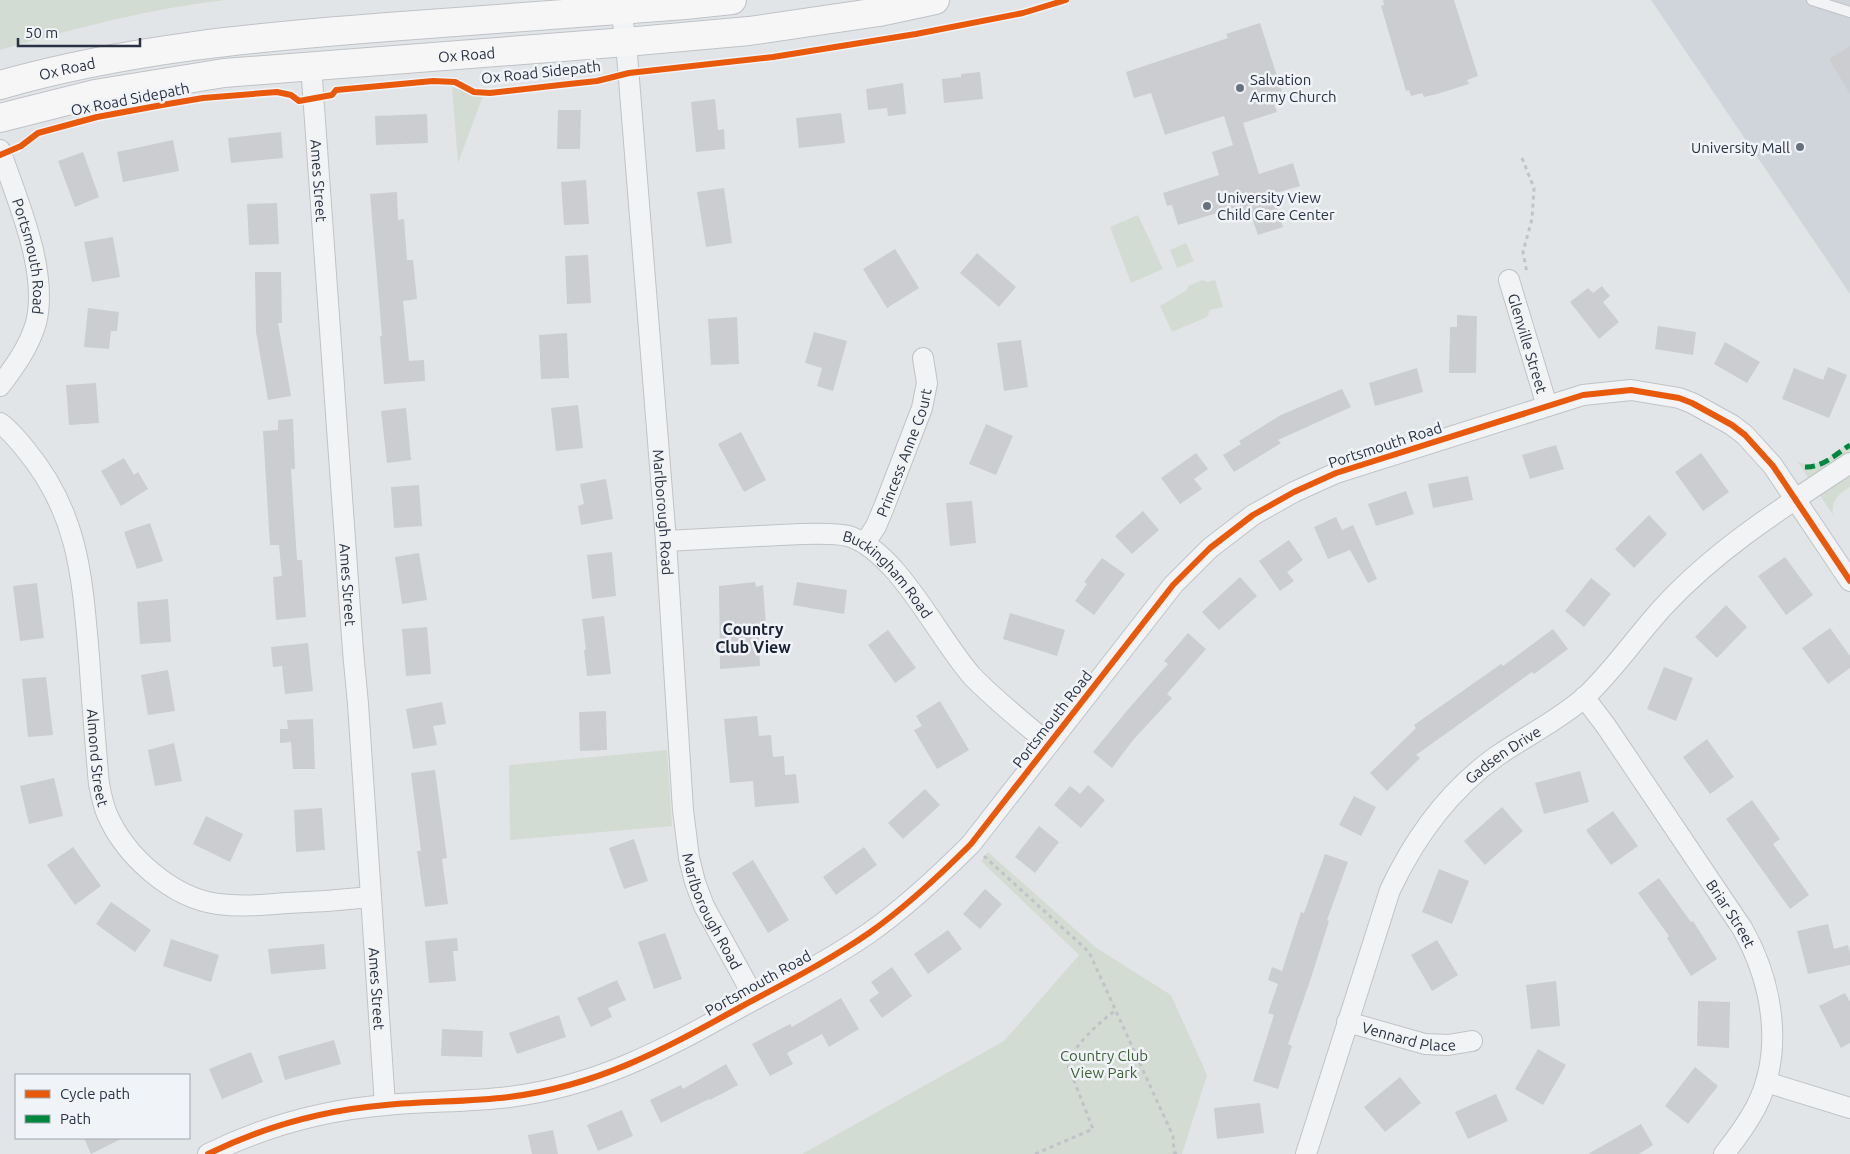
<svg xmlns="http://www.w3.org/2000/svg" width="1850" height="1154" font-family="Ubuntu,sans-serif">
<style>
.built{fill:#d0d5db}
.green{fill:#d3dcd3}
.building{fill:#cbcdd0}
.lines{fill:none;stroke-linecap:round;stroke-linejoin:round}
.lane-casing{stroke:#c0c3c6;stroke-width:12}
.street-casing{stroke:#c0c3c6;stroke-width:22}
.primary-casing{stroke:#bfc2c6;stroke-width:30}
.path{stroke:#c1c3c8;stroke-width:3;stroke-dasharray:4 4;stroke-linecap:butt}
.lane{stroke:#f2f3f5;stroke-width:10}
.street{stroke:#f2f3f5;stroke-width:20}
.primary{stroke:#f6f6f7;stroke-width:28}
.quiet{stroke:#00873e;stroke-width:5;stroke-dasharray:10 5;stroke-linecap:butt}
.cycleway-casing{stroke:#f0f3f7;stroke-width:9}
.cycleway{stroke:#e8590c;stroke-width:6}
.poi-dot{fill:#69717d;stroke:#f0f3f7;stroke-width:2}
.labels{text-anchor:middle;dominant-baseline:central;stroke-width:5;stroke-linejoin:round;paint-order:stroke}
.street-label{font-size:15px;fill:#283243;stroke:#f0f3f7}
.poi-label{font-size:15px;fill:#283243;stroke:#f0f3f7;text-anchor:start}
.park-label{font-size:15px;fill:#3d5f34;stroke:#f0f3f7}
.neighbourhood-label{font-size:16px;font-weight:bold;fill:#1a2333;stroke:#f0f3f7}
</style>
<rect width="100%" height="100%" fill="#e2e5e8"/>
<path class="built" d="M1651,0H1850V294Z"/>
<path class="green" d="M0,0H225C149,9 74,28 0,50Z
M452,87L483,96L458,163Z
M1138,215L1163,269L1131,283L1110,227Z
M1186,243L1194,261L1177,268L1170,250Z
M1202,280L1208,282L1215,280L1223,307L1210,310L1207,317L1172,332L1160,306L1187,290L1188,286Z
M1850,442V487C1839,494 1831,500 1833,515L1797,461C1816,472 1834,453 1850,442Z
M667,750L672,826L510,840L509,765Z
M988,852L1095,947L1171,995L1207,1075L1182,1154H802L1004,1041L1079,955L981,861Z"/>
<path class="building" d="M1383,0H1454L1478,76L1467,80L1469,84L1437,94L1424,97L1422,93L1411,96L1409,90L1406,91L1381,6L1384,5Z
M1260,23L1285,101L1274,104L1277,112L1243,123L1259,174L1293,163L1300,186L1273,194L1283,227L1258,235L1250,212L1243,214L1240,206L1178,225L1172,205L1167,206L1163,193L1219,175L1212,152L1233,145L1224,116L1165,135L1151,93L1134,98L1126,72L1228,38L1226,34Z
M1850,46V94L1829,59Z
M980,72L983,99L944,103L942,79L961,77V74Z
M903,83L906,114L888,116L887,108L868,110L866,89Z
M715,99L718,130L724,129L725,149L696,152L691,102Z
M558,110H581L580,149H557Z
M841,113L845,143L799,148L796,118Z
M427,114L428,143L376,145L375,116Z
M281,132L283,158L231,163L228,138Z
M173,140L179,171L123,182L117,152Z
M83,152L99,197L75,207L58,161Z
M586,180L589,224L564,225L561,182Z
M724,188L732,243L706,247L697,192Z
M397,192L398,220L404,219L407,260H413L417,299L403,301L409,361L424,360L425,381L384,384L380,336H382L370,194Z
M277,203L279,244L249,245L247,204Z
M113,237L120,277L92,282L84,242Z
M895,249L919,288L887,308L863,269Z
M977,253L1016,287L999,307L960,273Z
M588,255L591,303L567,304L565,256Z
M255,272H281L282,323H278L291,396L268,400L256,332Z
M1602,286L1610,296L1603,302L1619,322L1599,339L1570,302L1588,288L1593,293Z
M88,308L119,312L117,331H111L109,349L84,347Z
M1457,315L1477,316L1476,373H1449L1450,327H1457Z
M737,317L739,364L711,365L708,319Z
M1658,326L1696,332L1693,355L1655,349Z
M814,332L847,341L833,391L817,386L822,368L805,363Z
M567,333L569,378L541,379L539,335Z
M1021,340L1028,387L1004,391L997,343Z
M1725,342L1760,362L1747,383L1714,364Z
M1828,367L1847,375L1829,418L1782,399L1794,368L1823,380Z
M1417,368L1423,392L1375,406L1369,383Z
M96,383L99,423L69,425L66,385Z
M1342,389L1351,407L1278,440L1281,443L1234,472L1223,455L1241,444L1239,441L1281,415Z
M578,405L583,448L556,451L551,408Z
M406,408L411,460L387,463L381,411Z
M293,419L295,469H291L297,560H302L306,617L276,620L273,577L282,576L279,545H270L263,431L278,430V420Z
M986,424L1013,436L996,475L969,464Z
M741,432L766,480L744,492L718,444Z
M1556,445L1564,469L1530,479L1522,455Z
M1196,453L1208,469L1194,479L1202,489L1180,504L1161,478Z
M1701,453L1729,492L1703,511L1675,472Z
M124,458L134,475L138,472L148,489L121,506L101,471Z
M1468,476L1473,500L1433,508L1428,484Z
M606,479L613,519L581,525L578,506L584,504L580,484Z
M419,485L422,526L394,528L391,487Z
M1406,491L1414,514L1376,526L1368,504Z
M972,501L976,543L950,546L946,503Z
M1143,511L1159,530L1132,554L1115,536Z
M1649,515L1667,534L1634,568L1615,549Z
M1336,517L1342,530L1353,525L1377,579L1368,583L1350,550L1328,559L1314,527Z
M150,523L163,561L137,569L124,532Z
M1289,540L1303,560L1287,572L1294,581L1280,591L1259,561Z
M612,552L616,596L592,599L587,555Z
M419,553L427,600L402,604L395,557Z
M1785,557L1813,595L1786,615L1758,576Z
M1102,558L1125,574L1094,615L1075,601L1087,584L1084,582Z
M1240,577L1257,596L1219,630L1202,612Z
M1591,578L1611,594L1584,627L1565,611Z
M755,582L756,587L763,585L766,625H758L760,666L720,669L719,586Z
M797,582L847,590L844,614L793,605Z
M37,583L44,638L20,641L13,586Z
M168,599L171,642L140,644L137,602Z
M1726,605L1747,627L1717,658L1695,637Z
M1010,613L1065,630L1057,656L1003,639Z
M604,616L611,674L587,676L584,650H586L582,619Z
M427,627L431,674L406,676L402,629Z
M1830,628L1850,656V668L1828,684L1802,648Z
M1553,629L1568,649L1534,674L1532,672L1416,755L1420,758L1387,791L1370,773L1416,728L1414,725L1501,664L1503,666Z
M888,630L916,668L895,683L868,645Z
M1188,633L1206,649L1167,694L1172,698L1133,740L1112,768L1093,752L1130,707L1168,664L1164,661Z
M308,643L313,691L285,694L282,666L273,667L271,647Z
M1664,667L1693,678L1676,721L1647,709Z
M168,670L175,711L148,715L141,675Z
M46,677L53,735L28,737L22,679Z
M940,701L969,750L937,769L914,730L922,726L916,716Z
M442,702L446,724L433,726L437,745L413,749L406,709Z
M606,711L607,750L580,751L579,712Z
M757,716L759,736L771,735L773,757L784,756L785,775L796,774L799,803L755,807L753,781L730,783L724,719Z
M313,719L315,769H293L291,742L280,743V729H288L287,720Z
M1707,739L1734,777L1710,794L1683,757Z
M174,743L182,781L155,786L148,750Z
M435,770L447,858L442,859L448,904L425,907L417,851H421L411,773Z
M1580,771L1589,802L1544,814L1535,783Z
M54,778L63,816L29,824L20,786Z
M1088,785L1105,800L1081,828L1054,805L1070,786L1080,794Z
M925,789L940,805L903,839L888,823Z
M1354,796L1376,807L1361,836L1339,825Z
M1752,800L1780,839L1773,844L1809,895L1790,909L1726,819Z
M1502,807L1523,831L1485,865L1464,841Z
M322,808L325,850L296,852L294,810Z
M1613,811L1638,846L1611,865L1586,830Z
M206,816L243,834L230,862L193,844Z
M1039,826L1059,842L1035,873L1015,857Z
M634,839L648,881L624,889L609,848Z
M73,847L101,886L75,905L47,865Z
M864,847L877,865L836,895L823,877Z
M1325,854L1348,862L1327,920L1329,921L1310,981L1288,1044L1292,1046L1278,1089L1253,1081L1274,1015L1268,1013L1278,984L1268,980L1272,967L1282,971L1301,912L1304,913Z
M753,860L789,920L768,933L732,873Z
M1439,869L1469,881L1452,924L1422,912Z
M1659,878L1691,922L1693,921L1717,959L1691,976L1667,938L1669,936L1638,893Z
M985,889L1002,904L980,929L963,914Z
M111,902L151,930L135,952L96,924Z
M1828,924L1834,949L1848,945L1850,953V965L1808,974L1797,931Z
M948,930L962,949L928,974L914,954Z
M665,933L682,979L654,989L638,942Z
M457,938L458,951H453L456,981L429,983L425,941Z
M171,939L219,955L211,982L163,966Z
M1437,940L1458,975L1432,991L1411,955Z
M324,944L326,969L271,974L268,949Z
M892,967L912,996L882,1018L869,1000L879,993L871,982Z
M617,980L626,1000L608,1008L612,1017L591,1027L577,998Z
M1556,981L1560,1026L1531,1029L1526,985Z
M1845,993L1850,1002V1043L1841,1048L1819,1006Z
M841,998L859,1029L829,1047L822,1034L787,1053L793,1064L770,1076L752,1044L790,1024L792,1027Z
M1698,1001L1730,1002L1729,1048L1697,1046Z
M559,1015L566,1037L517,1054L509,1033Z
M442,1029L483,1031L482,1057L441,1056Z
M334,1040L341,1064L285,1080L278,1056Z
M1538,1049L1566,1065L1543,1105L1515,1089Z
M251,1052L263,1082L222,1099L209,1069Z
M726,1064L738,1085L710,1100L709,1099L661,1123L650,1100L681,1085L683,1089Z
M1695,1067L1718,1086L1688,1124L1665,1106Z
M1400,1077L1421,1103L1385,1132L1364,1107Z
M1496,1094L1508,1121L1468,1139L1455,1112Z
M1260,1103L1264,1133L1217,1139L1214,1108Z
M622,1110L633,1136L598,1151L587,1125Z
M1641,1124L1653,1145L1639,1154H1588Z
M553,1130L558,1154H532L528,1135Z
M84,1138H123L91,1154Z"/>
<g class="lines">
<g class="lane-casing">
<path id="lane" d="M1812,0L1850,12"/>
</g>
<g class="street-casing">
<g id="street">
<path id="s1" d="M621,10L626,42L666,541L683,810L689,858L695,882L704,906L755,999"/>
<path id="s2" d="M311,65L353,651L358,704L385,1105"/>
<path id="s3" d="M0,150C17,200 49,271 36,323C29,347 15,366 0,386"/>
<path id="s4" d="M1509,280L1547,406"/>
<path id="s5" d="M0,423C10,430 18,440 26,450C79,514 82,577 89,656C92,699 95,742 99,784C101,794 103,805 107,814C125,856 172,898 218,904C241,907 264,905 287,903C315,902 343,900 371,897"/>
<path id="s6" d="M666,541C704,539 742,537 780,535C797,534 833,532 848,536C897,550 938,638 972,676C996,701 1023,722 1049,744"/>
<path id="s7" d="M865,543L876,526L884,507L922,408L927,383L923,358"/>
<path id="s8" d="M1584,697L1606,726L1742,928C1772,981 1785,1050 1756,1107C1747,1124 1736,1139 1724,1154"/>
<path id="s9" d="M1347,1022L1425,1044L1448,1045L1472,1041"/>
<path d="M1766,1082L1850,1108"/>
<path d="M208,1154C263,1127 325,1110 386,1105C427,1101 469,1102 509,1097C597,1086 661,1051 737,1009C781,985 827,962 869,933C906,907 939,876 971,844L1173,585L1210,548L1253,515L1294,492L1336,473L1583,395L1631,390L1679,398L1692,403L1732,425L1745,435L1773,466L1850,581"/>
<path id="s10" d="M1306,1154L1390,890C1415,837 1449,790 1497,756C1526,736 1559,720 1585,697C1615,669 1637,635 1665,605C1718,548 1785,506 1850,463"/>
</g>
</g>
<g class="primary-casing">
<g id="primary">
<path id="s11" d="M0,85C126,49 257,37 388,27C487,20 586,13 685,5L732,0"/>
<path id="s12" d="M0,118L95,94L224,73L626,42L749,31L879,12L935,0"/>
</g>
</g>
<path class="path" d="M1522,158L1534,188L1532,219L1523,252L1527,273
M984,856L1089,952L1173,1136L1174,1152L1178,1154
M1035,1154L1093,1129L1067,1063C1079,1041 1096,1025 1116,1010"/>
<use href="#lane" class="lane"/>
<use href="#street" class="street"/>
<use href="#primary" class="primary"/>
<path class="quiet" d="M1805,467C1822,468 1836,454 1850,445"/>
<g class="cycleway-casing">
<path id="cycleway" d="M0,155L21,146L38,133L97,117L162,105L203,98L277,92L291,95L299,101L332,95L336,90L433,81L455,82L474,92L490,93L560,85L597,81L629,73L773,57L916,34L1023,13L1066,0
M208,1154C263,1127 325,1110 386,1105C427,1101 469,1102 509,1097C597,1086 661,1051 737,1009C781,985 827,962 869,933C906,907 939,876 971,844L1173,585L1210,548L1253,515L1294,492L1336,473L1583,395L1631,390L1679,398L1692,403L1732,425L1745,435L1773,466L1850,581"/>
</g>
<use href="#cycleway" class="cycleway"/>
</g>
<g class="poi-dot">
<circle cx="1240" cy="88" r="5"/>
<circle cx="1800" cy="147" r="5"/>
<circle cx="1207" cy="206" r="5"/>
</g>
<g class="labels">
<g class="street-label">
<text stroke="none"><textPath href="#s12" startOffset="472">Ox Road</textPath></text>
<text stroke="none"><textPath href="#s11" startOffset="69">Ox Road</textPath></text>
<text transform="translate(541 72) rotate(-6)">Ox Road Sidepath</text>
<text transform="translate(130 99) rotate(-11)">Ox Road Sidepath</text>
<text stroke="none"><textPath href="#s2" startOffset="116">Ames Street</textPath></text>
<text stroke="none"><textPath href="#s3" startOffset="111">Portsmouth Road</textPath></text>
<text stroke="none"><textPath href="#s4" startOffset="66">Glenville Street</textPath></text>
<text transform="translate(1385 445) rotate(-18)">Portsmouth Road</text>
<text stroke="none"><textPath href="#s7" startOffset="99">Princess Anne Court</textPath></text>
<text stroke="none"><textPath href="#s1" startOffset="504">Marlborough Road</textPath></text>
<text stroke="none"><textPath href="#s6" startOffset="238">Buckingham Road</textPath></text>
<text stroke="none"><textPath href="#s2" startOffset="521">Ames Street</textPath></text>
<text transform="translate(1052 719) rotate(-52)">Portsmouth Road</text>
<text stroke="none"><textPath href="#s10" startOffset="456">Gadsen Drive</textPath></text>
<text stroke="none"><textPath href="#s5" startOffset="359">Almond Street</textPath></text>
<text stroke="none"><textPath href="#s1" startOffset="909">Marlborough Road</textPath></text>
<text stroke="none"><textPath href="#s8" startOffset="262">Briar Street</textPath></text>
<text transform="translate(758 983) rotate(-29)">Portsmouth Road</text>
<text stroke="none"><textPath href="#s2" startOffset="926">Ames Street</textPath></text>
<text stroke="none"><textPath href="#s9" startOffset="64">Vennard Place</textPath></text>
</g>
<g class="poi-label">
<text x="1250" y="79">Salvation<tspan x="1250" dy="17">Army Church</tspan></text>
<text x="1790" y="147" text-anchor="end">University Mall</text>
<text x="1217" y="197">University View<tspan x="1217" dy="17">Child Care Center</tspan></text>
</g>
<g class="park-label">
<text x="1104" y="1055">Country Club<tspan x="1104" dy="17">View Park</tspan></text>
</g>
<g class="neighbourhood-label">
<text x="753" y="629">Country<tspan x="753" dy="18">Club View</tspan></text>
</g>
</g>
<rect x="15" y="1074" width="175" height="65" fill="#f0f3f7" stroke="#a0a6af"/>
<rect x="25" y="1090" width="25" height="8" fill="#e8590c" stroke="#a0a6af"/>
<text x="60" y="1099" font-size="15" fill="#283243">Cycle path</text>
<rect x="25" y="1115" width="25" height="8" fill="#00873e" stroke="#a0a6af"/>
<text x="60" y="1124" font-size="15" fill="#283243">Path</text>
<path d="M18 38v8h122v-8" fill="none" stroke="#283243" stroke-width="2.5"/>
<text x="25" y="38" font-size="15" fill="#283243" stroke="#f0f3f7" stroke-width="4" paint-order="stroke">50 m</text>
</svg>
